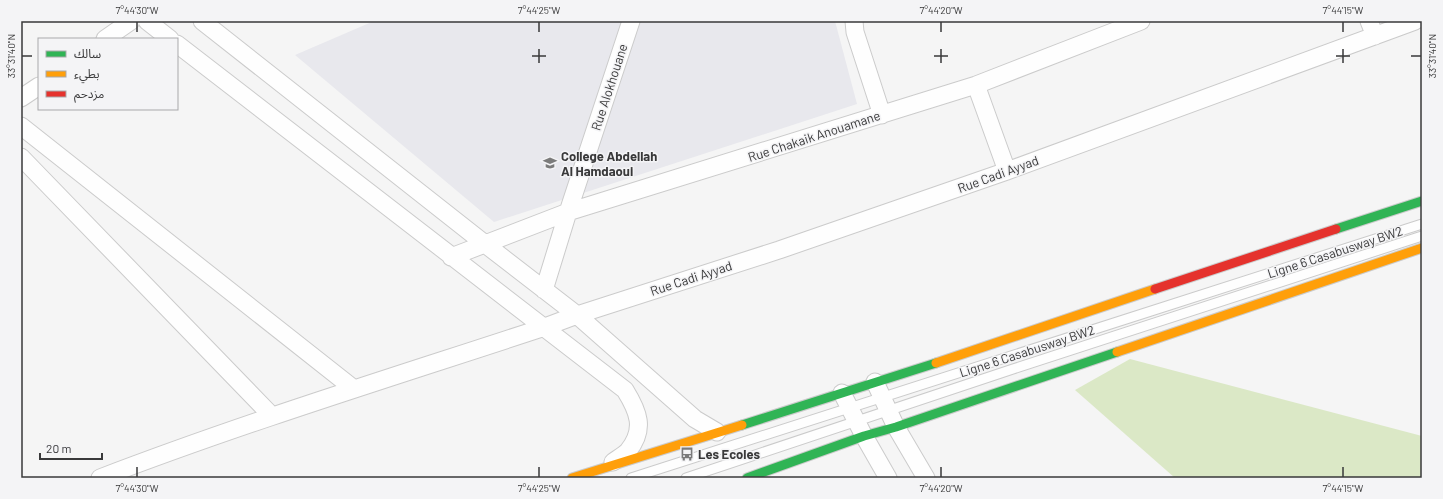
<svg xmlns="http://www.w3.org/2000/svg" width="1443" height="499" font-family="Barlow,'Noto Sans Arabic',sans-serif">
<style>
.built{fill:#e8e8ed}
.green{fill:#dbe8c6}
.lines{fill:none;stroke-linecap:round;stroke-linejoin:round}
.lane-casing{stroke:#cbcbcb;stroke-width:11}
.street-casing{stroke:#cbcbcb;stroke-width:19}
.fast-casing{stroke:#cbcbcb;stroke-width:11}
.slow-casing{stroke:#cbcbcb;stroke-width:11}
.jam-casing{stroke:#cbcbcb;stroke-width:11}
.lane{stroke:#fefefe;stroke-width:9}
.street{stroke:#fefefe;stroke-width:17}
.fast{stroke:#30b455;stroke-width:9}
.slow{stroke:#ff9f0a;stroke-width:9}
.jam{stroke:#e5322d;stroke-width:9}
.ticks{fill:none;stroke:#39393a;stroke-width:1.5}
.labels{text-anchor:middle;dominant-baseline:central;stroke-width:3;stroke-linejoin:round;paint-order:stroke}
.street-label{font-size:13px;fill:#39393a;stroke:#f4f4f6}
.poi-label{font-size:13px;font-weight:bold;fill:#39393a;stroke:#f4f4f6;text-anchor:start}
.neatline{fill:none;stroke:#39393a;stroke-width:1.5}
.ticks-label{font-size:10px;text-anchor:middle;fill:#39393a}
</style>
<rect width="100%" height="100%" fill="#f5f5f5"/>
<path class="built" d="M374,21H835L857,104L494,222L295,55Z"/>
<path class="green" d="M1130,359L1422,436V478H1175L1075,390Z"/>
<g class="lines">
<g class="lane-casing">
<path id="lane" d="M631,478L1422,224
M686,478L1013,369L1422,236"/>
</g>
<g class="street-casing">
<path id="street" d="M147,21L170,39
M202,21L485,244L577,315L695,419L717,432
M854,21L855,32L882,115
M1369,21L1375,36
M105,39L131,21
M177,44L625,390C638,411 646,429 628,451C624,455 617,459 613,462
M976,85L1007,171
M21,98L39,86
M21,126L354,389
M21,157L272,416
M451,257L568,212L976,85L1141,21
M544,290L568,212L631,21
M875,382L896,427L926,478
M842,393L864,436L888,478
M100,478C246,422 396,376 545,327L577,315L779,250L1007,171L1415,21"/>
</g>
<g class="fast-casing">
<path id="fast" d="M1336,229L1422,201
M742,425L936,363
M747,478L864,436L896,427L1117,352"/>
</g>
<g class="slow-casing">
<path id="slow" d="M1117,352L1422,248
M936,363L1155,289
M572,478L742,425"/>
</g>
<g class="jam-casing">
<path id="jam" d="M1155,289L1336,229"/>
</g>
<use href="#lane" class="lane"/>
<use href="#street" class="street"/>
<use href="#fast" class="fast"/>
<use href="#slow" class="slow"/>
<use href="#jam" class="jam"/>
</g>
<path class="ticks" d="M137,22V32M539,22V32M941,22V32M1343,22V32M539,49V63M941,49V63M1343,49V63M22,56H32M532,56H546M934,56H948M1336,56H1350M1411,56H1421M137,467V477M539,467V477M941,467V477M1343,467V477"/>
<defs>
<g id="school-bare" transform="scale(1.08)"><path d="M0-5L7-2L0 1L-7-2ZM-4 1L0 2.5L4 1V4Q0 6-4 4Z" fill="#7b7b7b" stroke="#f4f4f6" stroke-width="2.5" paint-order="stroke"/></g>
<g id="bus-bare" transform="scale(1.08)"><path d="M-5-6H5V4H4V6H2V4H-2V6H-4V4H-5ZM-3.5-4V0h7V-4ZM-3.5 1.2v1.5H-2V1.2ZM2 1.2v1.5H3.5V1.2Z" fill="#7b7b7b" stroke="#f4f4f6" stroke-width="2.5" paint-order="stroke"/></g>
</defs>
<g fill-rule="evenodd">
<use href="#school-bare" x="550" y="163"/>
<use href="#bus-bare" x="687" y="454"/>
</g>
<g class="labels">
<g class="street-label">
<text transform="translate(609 87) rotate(-72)">Rue Alokhouane</text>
<text transform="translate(814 136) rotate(-18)">Rue Chakaik Anouamane</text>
<text transform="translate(998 174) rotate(-20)">Rue Cadi Ayyad</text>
<text transform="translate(1335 252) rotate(-18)">Ligne 6 Casabusway BW2</text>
<text transform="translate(691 278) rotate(-18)">Rue Cadi Ayyad</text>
<text transform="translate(1027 351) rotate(-18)">Ligne 6 Casabusway BW2</text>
</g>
<g class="poi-label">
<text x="561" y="156">College Abdellah<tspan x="561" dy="15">Al Hamdaoui</tspan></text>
<text x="698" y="454">Les Ecoles</text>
</g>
</g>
<rect width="1443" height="499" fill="none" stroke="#f4f4f6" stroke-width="44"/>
<rect x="38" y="38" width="140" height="72" fill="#f4f4f6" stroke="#a9a9ab"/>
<rect x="46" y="51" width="20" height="6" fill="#30b455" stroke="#a9a9ab"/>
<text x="74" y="58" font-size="12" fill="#39393a">سالك</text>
<rect x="46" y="71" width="20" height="6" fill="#ff9f0a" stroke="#a9a9ab"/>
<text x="74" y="78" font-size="12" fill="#39393a">بطيء</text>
<rect x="46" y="91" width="20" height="6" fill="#e5322d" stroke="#a9a9ab"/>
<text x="74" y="98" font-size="12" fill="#39393a">مزدحم</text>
<path d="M40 453v6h62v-6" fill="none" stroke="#39393a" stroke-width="2"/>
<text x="46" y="453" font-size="12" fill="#39393a" stroke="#f4f4f6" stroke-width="3" paint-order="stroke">20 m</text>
<rect x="22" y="22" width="1399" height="455" class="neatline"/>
<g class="ticks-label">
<text x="137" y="14">7°44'30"W</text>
<text x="539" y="14">7°44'25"W</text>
<text x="941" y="14">7°44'20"W</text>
<text x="1343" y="14">7°44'15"W</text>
<text transform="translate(11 56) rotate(-90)" y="4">33°31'40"N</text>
<text transform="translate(1432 56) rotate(-90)" y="4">33°31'40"N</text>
<text x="137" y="492">7°44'30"W</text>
<text x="539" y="492">7°44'25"W</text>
<text x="941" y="492">7°44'20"W</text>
<text x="1343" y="492">7°44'15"W</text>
</g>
</svg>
